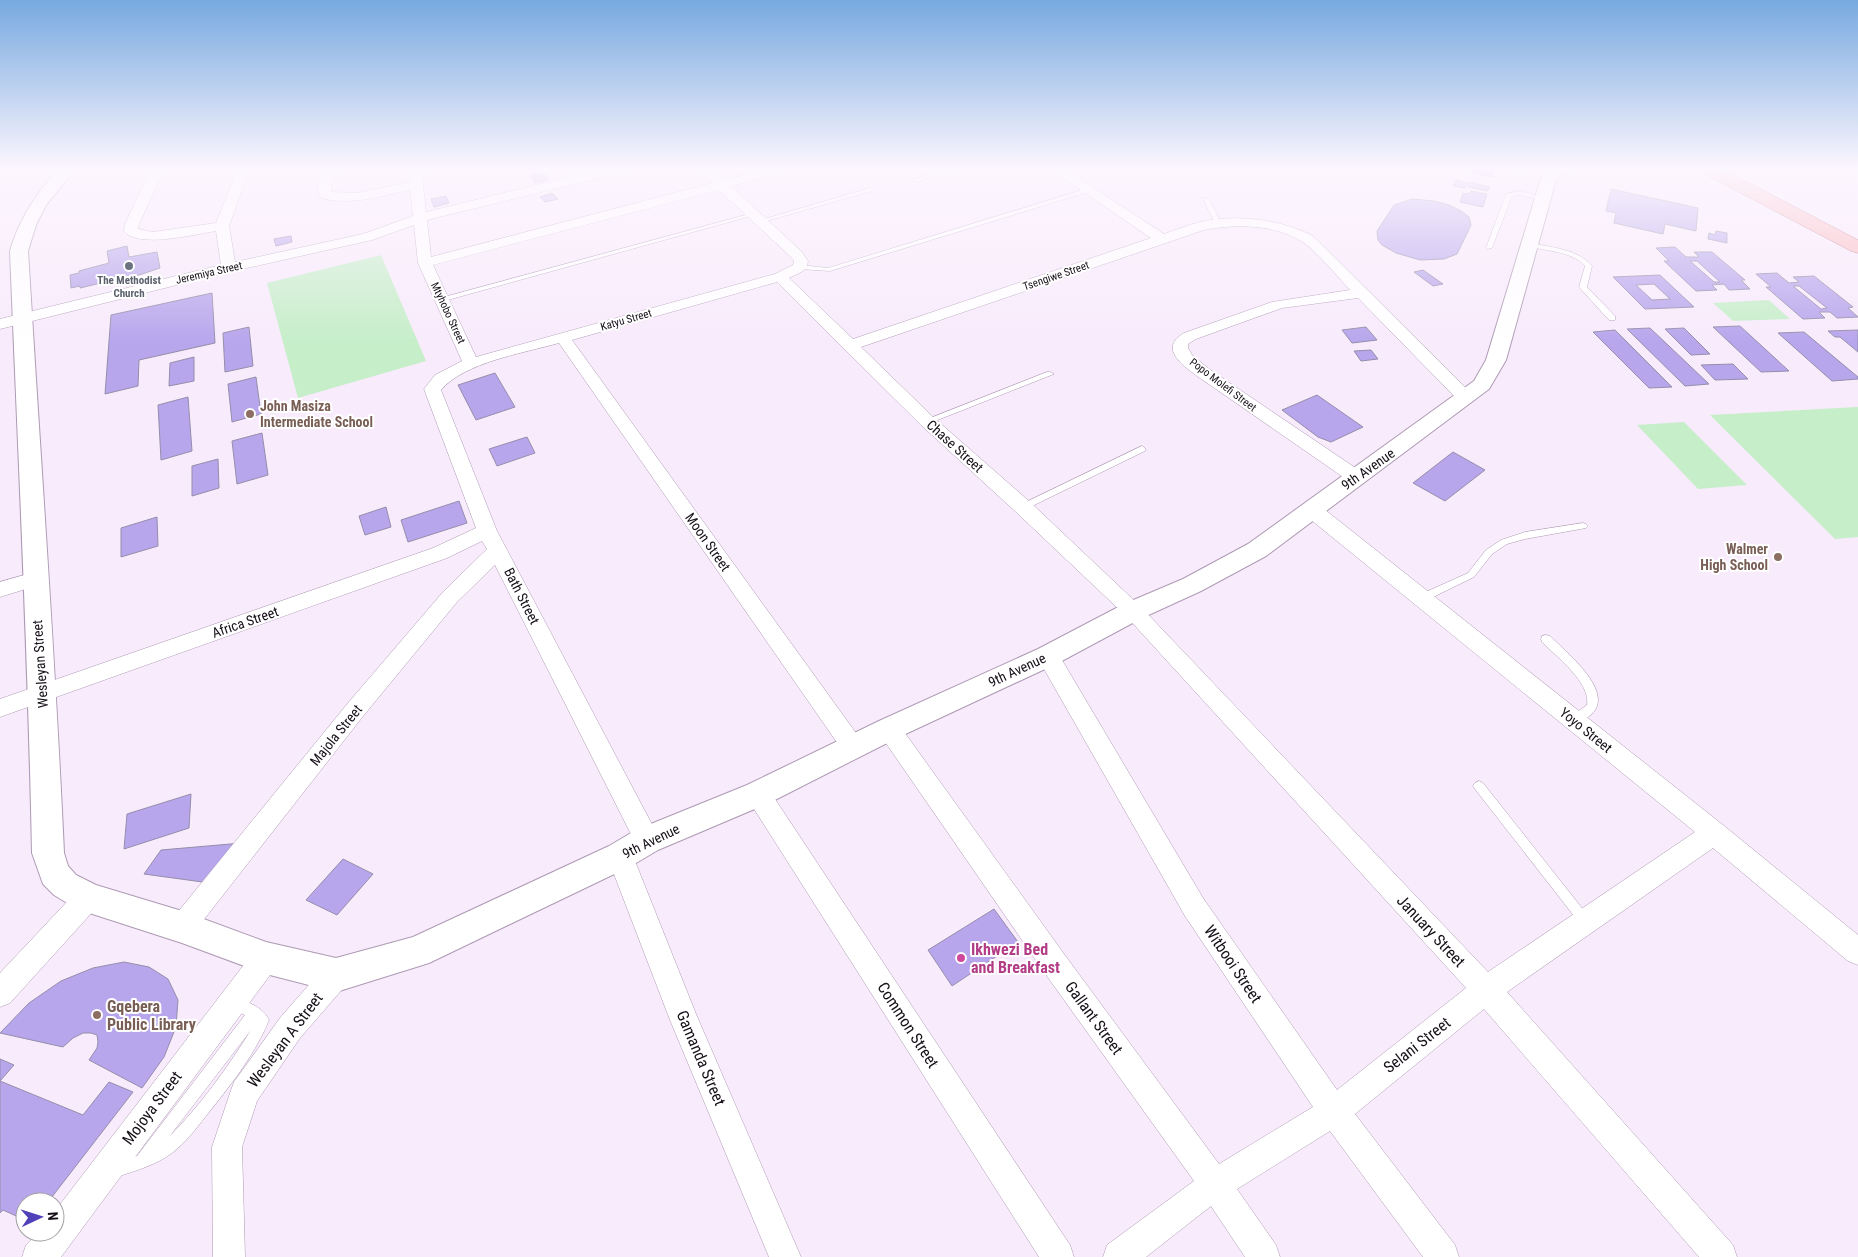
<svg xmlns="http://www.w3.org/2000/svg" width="1858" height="1257" font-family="'Roboto Condensed',sans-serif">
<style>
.green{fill:#c6eec9}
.building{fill:#b7a6ec;stroke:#948eaa;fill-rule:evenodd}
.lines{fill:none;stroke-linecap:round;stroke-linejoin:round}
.service-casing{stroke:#ae9ab4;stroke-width:1}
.minor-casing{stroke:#ae9ab4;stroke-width:1}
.tertiary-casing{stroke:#ae9ab4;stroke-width:2}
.primary-casing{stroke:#a95e67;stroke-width:1}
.service{fill:#fff;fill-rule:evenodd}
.minor{fill:#fff;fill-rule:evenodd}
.tertiary{fill:#fff;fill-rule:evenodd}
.primary{fill:#fbb8be;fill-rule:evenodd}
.worship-dot{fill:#6b7280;stroke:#fff;stroke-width:2}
.education-dot{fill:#8d6e63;stroke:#fff;stroke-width:2}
.hotel-dot{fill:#d1479c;stroke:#fff;stroke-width:2}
.labels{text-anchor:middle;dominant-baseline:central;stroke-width:4;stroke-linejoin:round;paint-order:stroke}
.far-street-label{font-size:11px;fill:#160f18;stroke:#fff}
.far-worship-label{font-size:11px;font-weight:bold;fill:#5b616d;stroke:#fff}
.education-label{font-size:14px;font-weight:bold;fill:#785e54;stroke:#fff;text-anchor:start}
.street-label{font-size:14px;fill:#160f18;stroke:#fff}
.near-street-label{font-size:16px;fill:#160f18;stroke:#fff}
.near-hotel-label{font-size:16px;font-weight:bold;fill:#b23c85;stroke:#fff;text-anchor:start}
.near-education-label{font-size:16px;font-weight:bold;fill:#785e54;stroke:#fff;text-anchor:start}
</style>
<rect width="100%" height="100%" fill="#f8ebfc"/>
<path class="green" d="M381,255L426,361L298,398L267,283Z
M1769,300L1790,319L1733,321L1713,303Z
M1858,407V537L1835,539L1710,415Z
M1684,422L1747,485L1698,489L1637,425Z"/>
<path class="building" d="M1455,167H1475L1479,168L1478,174Z
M1479,168L1494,171L1493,177L1478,174Z
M544,173L548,180L535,183L531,175Z
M1456,180L1467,183L1465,188L1453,186Z
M1469,182L1490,187L1488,191L1468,187Z
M1611,189L1698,208L1696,231L1665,224L1663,234L1614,223L1616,213L1606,211Z
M1471,191L1487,194L1483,207L1460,202L1463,193L1469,194Z
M552,193L558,199L545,202L540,197Z
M446,196L449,203L434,207L431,199Z
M1412,199L1434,201L1449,205L1461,211L1469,217L1471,225L1457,254L1444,259L1420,260L1396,253L1382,245L1378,240L1377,231L1394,205Z
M1716,231L1727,233V243L1708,239L1709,233L1715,235Z
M291,236L292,242L276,246L274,239Z
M127,246L129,257L157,252L160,268L130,278V276L80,288V286L71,288L70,275L79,273V271L109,263L107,251Z
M1675,247L1686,257H1699L1694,252H1712L1745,280H1741L1750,289L1729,290L1724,284L1712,285L1717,290L1696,291L1664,261H1669L1656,248ZM1690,261H1697L1720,282H1714Z
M1423,270L1443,284L1433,286L1414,272Z
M1777,273L1789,283L1799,282L1793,277L1814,276L1853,307L1848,308L1858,317L1837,318L1830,312H1819L1825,318L1803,319L1766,287H1771L1756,274ZM1793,286H1799L1827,308L1821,309Z
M1660,275L1694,307L1645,309L1613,277ZM1654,284L1670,299L1652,300L1636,285Z
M212,293L215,343L139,360L138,386L105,394L111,315Z
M1740,326L1789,371L1761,372L1713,327Z
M249,327L253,366L225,372L223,333Z
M1366,327L1377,340L1352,343L1342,330Z
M1650,328L1709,384L1685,386L1627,329Z
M1684,328L1710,354L1691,355L1665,329Z
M1615,330L1672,387L1649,388L1593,332Z
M1858,330V352L1840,337H1835L1828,331Z
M1804,332L1858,377V379L1832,381L1778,333Z
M1371,350L1378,359L1361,361L1354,351Z
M194,357V381L169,386L170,363Z
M1733,364L1748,379L1715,380L1701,365Z
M495,373L515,407L476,420L458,385Z
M256,377L261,414L232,422L228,384Z
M1317,395L1363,427L1331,442L1318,437L1282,410Z
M188,397L192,451L161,460L158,405Z
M262,433L268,475L237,484L232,441Z
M527,437L535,453L497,466L489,449Z
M1453,452L1485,470L1445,501L1413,483Z
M218,459L219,488L192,496V466Z
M459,501L467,523L408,542L401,520Z
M386,507L391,527L365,535L359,516Z
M157,517L158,546L121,557V528Z
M191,794L189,828L124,849L127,814Z
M242,843L217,884L144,874L161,850Z
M343,859L373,874L337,915L306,900Z
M994,909L1018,942L952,986L928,950Z
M124,962L149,967L168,979L178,1000L176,1027L164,1057L142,1088L89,1060L97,1048L98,1042L97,1035L91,1033H83L73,1038L63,1047L0,1033L29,1003L61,981L93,968Z
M0,1059L14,1065L0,1081Z
M0,1081L83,1115L109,1082L133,1092L48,1202H25V1220L3,1210L0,1213Z"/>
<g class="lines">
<g class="service-casing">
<path id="service" d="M954,167H964L915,182L912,180Z
M1516,167H1522L1520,175L1515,174Z
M1561,167H1570L1577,171L1574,173Z
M870,188L872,189V191L763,222L758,221Z
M1089,188L1091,189V191L830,271L800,269L797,267L800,265L828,268Z
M1519,191L1545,198L1542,200L1519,195L1512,196L1492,248L1487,249L1486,248L1506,194Z
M1204,198L1209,199L1221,223L1220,224L1215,223L1203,199Z
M753,213L758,214L444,301L437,299Z
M1529,243C1550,247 1578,249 1592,266L1587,287L1615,316V320H1609L1579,287L1585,266C1572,251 1545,251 1527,246V244Z
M1047,372H1050L1054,374L930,423L927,424L923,421Z
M1142,446L1146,449L1145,451L1026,509L1023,510L1019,507L1020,505Z
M1583,523L1586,524L1588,526L1586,528L1525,539L1507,544L1492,554L1474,577L1425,601L1422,602L1417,598L1419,595L1468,573L1486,550L1501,540L1525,532Z
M1546,635L1550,636C1566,652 1620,695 1588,717C1582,721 1577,725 1570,723L1569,720L1570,717L1587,705C1591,683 1557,657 1542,642L1541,639L1542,636Z
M1479,781L1483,783L1589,917L1591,921L1589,925L1585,927L1581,925L1475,789L1473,786L1475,783Z
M234,996C247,1002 263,1007 269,1020C255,1055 229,1087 206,1116C196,1129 185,1143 172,1153C156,1165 135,1171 116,1177L111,1175L109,1170L111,1165L137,1156L245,1015L229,1008L227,1003L229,998ZM251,1030C228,1067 200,1106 169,1137Z"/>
</g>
<g class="minor-casing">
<path id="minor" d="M155,167H168L158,183L139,224L138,229L153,232L216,223L238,167H250L229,226L235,262L363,234L413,216L410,190C380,196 351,206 321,198C314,186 320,178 326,167H338L331,185V192L357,193L410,182L413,167H425L423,185L426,212L610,167H632L631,170L427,220L431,257L712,183L696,167H710L724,180L773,167H795L794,170L731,186L801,251L808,261C807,272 798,273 789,278L853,339L1151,238L1047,167H1062L1164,234C1176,230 1188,225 1200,222C1237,214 1279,219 1313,236L1471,393L1473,397L1471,401L1465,402L1459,401L1358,298L1282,308L1196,339L1188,344V348L1192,355L1209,369L1363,473L1365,477L1363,481C1351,485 1343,477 1333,470L1197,376C1181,364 1159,348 1184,333L1272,302L1350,290C1337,276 1316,250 1301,241C1274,224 1234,224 1204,230L861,347L933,417L1030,502L1140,606L1488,972L1695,832L1305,515L1302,510L1305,505L1312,504L1319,505L1723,825L1858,935V965L1848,961L1713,848L1507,992L1733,1245L1737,1257H1699L1484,1009L1355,1114L1455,1245L1459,1257H1423L1330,1131L1237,1189L1276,1245L1280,1257H1245L1211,1206L1146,1257H1103L1107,1245L1194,1181L1044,972L881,736L877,729L881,722L889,720L897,722L1064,954L1219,1164L1313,1107L1185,916L1040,662L1037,656L1040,650L1048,648L1056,650L1203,898L1337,1090L1466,988L1126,616L1016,512L921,425L777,282L572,340L861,740L865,747L861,754L853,757L845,754L559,343C524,353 465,362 441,390L497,531L656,832L660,840L656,848L647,851L638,848L495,565L457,602L364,715L191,936L182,940L173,936L169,927L173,918L348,703L443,592L487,549L482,541L447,558L0,717V699L433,548L476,528L424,389L435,375L462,361L418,263L414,225L372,240L229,272L0,329V319L221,265L216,231C196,234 138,249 124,231L125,224L144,183ZM719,190L791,257L794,261L793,265L775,274L476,357L433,265Z
M35,572L42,574L45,579L42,584L0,597V582Z
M758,784L767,787L1070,1245L1074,1257H1039L749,801L746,794L749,787Z
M620,845L629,848L633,856L696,1014L801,1257H769L670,1020L607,856L611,848Z
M88,886L97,889L101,898L97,907L10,1003L0,1007V973L79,889Z
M266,945L276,949L280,958L276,967L61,1257H22L26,1245L39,1232H55V1211L256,949Z
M336,961L346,965L350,975L346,985L300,1038L257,1101L242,1147L245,1257H213L212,1147L230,1093L234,1082L280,1018L326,965Z"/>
</g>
<g class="tertiary-casing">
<path id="tertiary" d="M60,167H77L46,205L36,225L28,251C40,452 55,652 64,853L68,866L76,875L96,885L182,911L266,942L336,958L413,937L609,846L636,830L747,785L879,721L1038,649L1124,604L1183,579L1248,544L1474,381L1486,360L1541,178L1552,167H1570L1556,180L1506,360L1489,389L1266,556L1201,591L1142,618L1058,663L899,737L769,803L658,850L631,866L429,963L336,992L266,974L182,943L77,909L54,895L43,884L32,853C28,652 18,452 10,251C20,217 37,193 60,167Z"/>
</g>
<g class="primary-casing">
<path id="primary" d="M1697,167H1718L1858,240V253L1851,251L1699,171Z"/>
</g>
<use href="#service" class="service"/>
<use href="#minor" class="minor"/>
<use href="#tertiary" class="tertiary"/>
<use href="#primary" class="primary"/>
</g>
<linearGradient id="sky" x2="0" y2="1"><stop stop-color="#77a9e0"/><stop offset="0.49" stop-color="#fcf6fe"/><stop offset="1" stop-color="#fcf6fe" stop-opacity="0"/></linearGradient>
<rect width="1858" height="343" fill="url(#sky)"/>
<circle class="worship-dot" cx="129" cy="266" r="5"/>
<g class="education-dot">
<circle cx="250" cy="414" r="5"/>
<circle cx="1778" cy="557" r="5"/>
<circle cx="97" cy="1015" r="5"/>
</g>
<circle class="hotel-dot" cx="961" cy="958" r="5"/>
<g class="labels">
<g class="far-street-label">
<text transform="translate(209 273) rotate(-13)">Jeremiya Street</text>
<text transform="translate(1056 276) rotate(-19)">Tsengiwe Street</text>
<text transform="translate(448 313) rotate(65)">Mtyhobo Street</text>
<text transform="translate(626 320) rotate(-16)">Katyu Street</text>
<text transform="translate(1223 385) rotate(37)">Popo Molefi Street</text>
</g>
<g class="far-worship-label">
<text x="129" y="280">The Methodist<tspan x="129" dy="13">Church</tspan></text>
</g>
<g class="education-label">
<text x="260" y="406">John Masiza<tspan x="260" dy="16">Intermediate School</tspan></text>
<text x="1768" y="549" text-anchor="end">Walmer<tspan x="1768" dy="16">High School</tspan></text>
</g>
<g class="street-label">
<text transform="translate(955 446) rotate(42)">Chase Street</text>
<text transform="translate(1368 469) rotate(-35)">9th Avenue</text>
<text transform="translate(708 542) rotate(55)">Moon Street</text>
<text transform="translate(522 596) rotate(63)">Bath Street</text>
<text transform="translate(245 622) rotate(-19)">Africa Street</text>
<text transform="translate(40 664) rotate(-94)">Wesleyan Street</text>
<text transform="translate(1017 670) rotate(-25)">9th Avenue</text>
<text transform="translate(1586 730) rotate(39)">Yoyo Street</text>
<text transform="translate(336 735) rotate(-51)">Majola Street</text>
<text transform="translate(651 841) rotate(-26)">9th Avenue</text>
</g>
<g class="near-street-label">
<text transform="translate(1431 931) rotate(47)">January Street</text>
<text transform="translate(1233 964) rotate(56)">Witbooi Street</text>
<text transform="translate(1094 1018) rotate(54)">Gallant Street</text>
<text transform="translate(908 1025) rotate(57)">Common Street</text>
<text transform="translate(285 1040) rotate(-53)">Wesleyan A Street</text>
<text transform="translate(1417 1045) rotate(-38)">Selani Street</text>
<text transform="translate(701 1058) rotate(67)">Gamanda Street</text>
<text transform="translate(152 1108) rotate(-53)">Mojoya Street</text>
</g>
<g class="near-hotel-label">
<text x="971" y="949">Ikhwezi Bed<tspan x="971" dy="18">and Breakfast</tspan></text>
</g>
<g class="near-education-label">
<text x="107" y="1006">Gqebera<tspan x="107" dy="18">Public Library</tspan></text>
</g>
</g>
<g transform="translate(40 1217) rotate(86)"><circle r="24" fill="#ffffff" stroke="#a29fa3"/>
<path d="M0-4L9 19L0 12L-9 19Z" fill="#5142b9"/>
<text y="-8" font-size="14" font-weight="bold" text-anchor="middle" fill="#160f18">N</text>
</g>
</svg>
